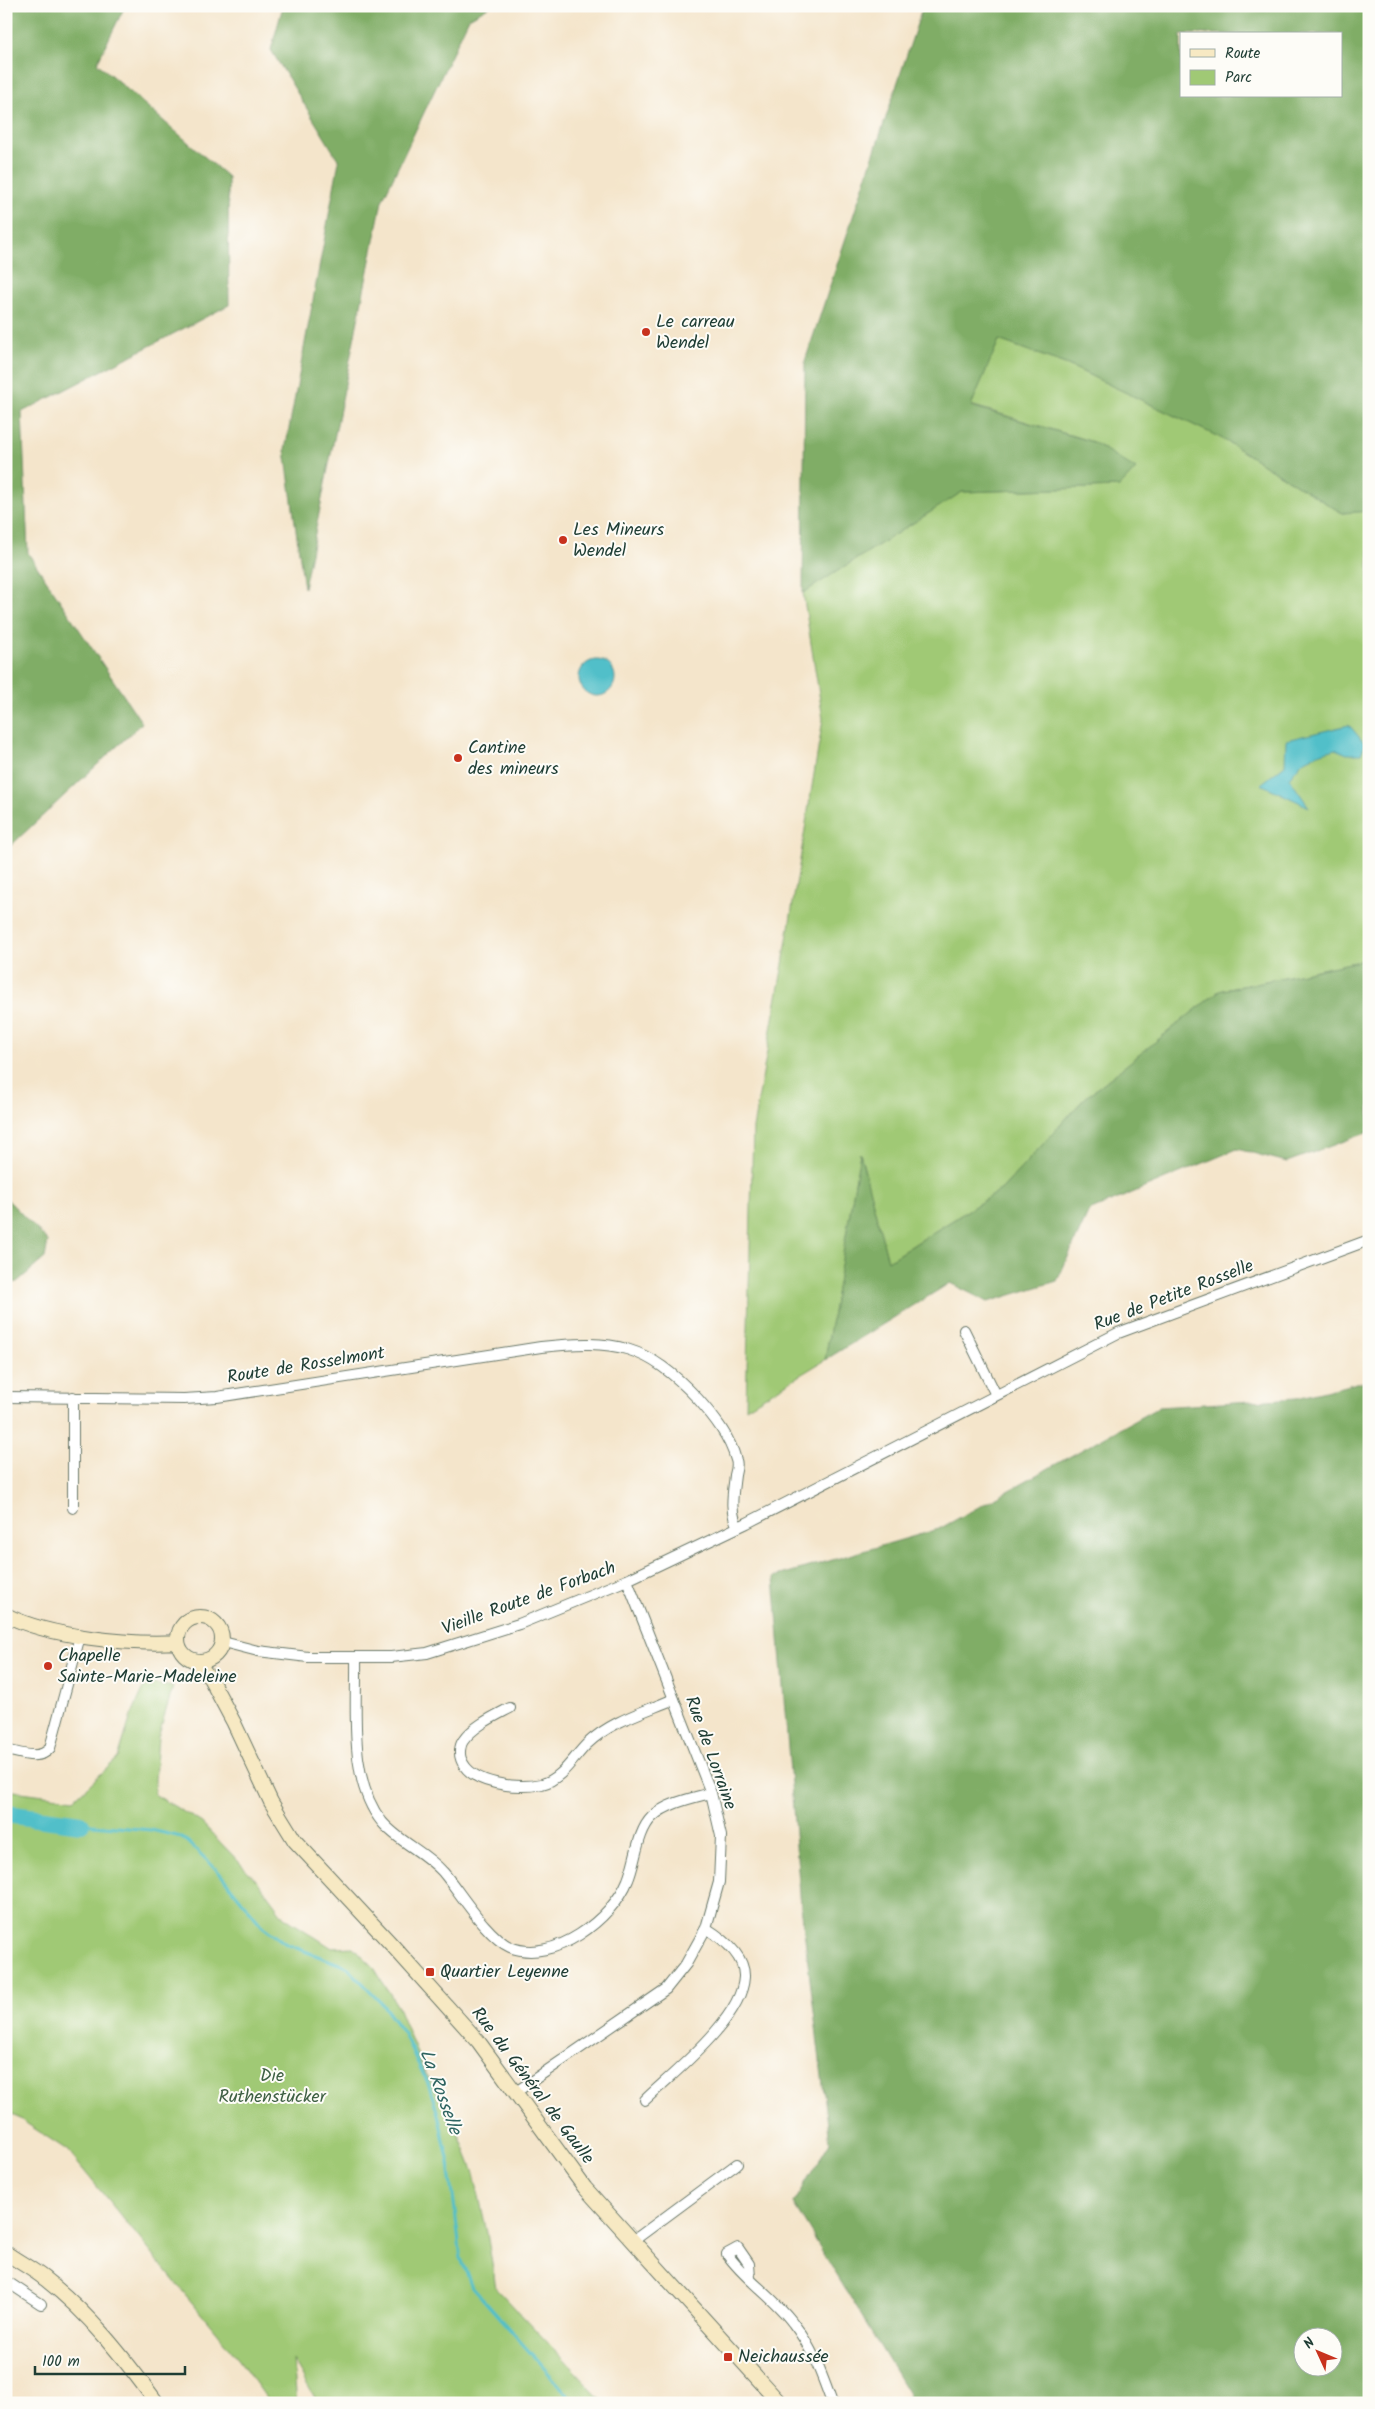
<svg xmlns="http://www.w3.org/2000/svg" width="1375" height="2409" font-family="Kalam,sans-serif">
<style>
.green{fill:#a0c975;stroke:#608354}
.forest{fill:#80ad66;stroke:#50754d;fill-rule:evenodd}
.water{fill:#51bfc9;stroke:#387e7e}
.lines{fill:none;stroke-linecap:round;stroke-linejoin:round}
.stream{stroke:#51bfc9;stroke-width:3}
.river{stroke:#51bfc9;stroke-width:18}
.street-casing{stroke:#6a7869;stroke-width:12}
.secondary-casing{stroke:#6a7869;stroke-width:16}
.street{stroke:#fff;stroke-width:10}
.secondary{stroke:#f7e9c3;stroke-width:14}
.poi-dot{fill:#c8321e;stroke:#fdfcf7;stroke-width:2}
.labels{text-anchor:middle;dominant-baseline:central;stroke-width:4;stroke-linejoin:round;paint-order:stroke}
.poi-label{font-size:18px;fill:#1f3d34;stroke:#fdfcf7;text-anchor:start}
.street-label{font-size:18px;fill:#1f3d34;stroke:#fdfcf7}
.park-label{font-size:18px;fill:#3f6044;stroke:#fdfcf7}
.water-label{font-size:19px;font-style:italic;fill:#2e6461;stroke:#fdfcf7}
</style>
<rect width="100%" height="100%" fill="#fdfcf7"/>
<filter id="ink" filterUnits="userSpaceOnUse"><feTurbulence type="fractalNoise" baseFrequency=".02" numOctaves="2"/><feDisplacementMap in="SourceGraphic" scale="10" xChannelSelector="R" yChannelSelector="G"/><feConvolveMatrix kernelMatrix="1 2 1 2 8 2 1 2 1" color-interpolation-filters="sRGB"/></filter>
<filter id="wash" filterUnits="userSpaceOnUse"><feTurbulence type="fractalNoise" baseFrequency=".0096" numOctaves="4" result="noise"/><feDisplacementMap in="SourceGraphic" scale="20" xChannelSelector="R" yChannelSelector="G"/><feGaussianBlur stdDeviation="1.12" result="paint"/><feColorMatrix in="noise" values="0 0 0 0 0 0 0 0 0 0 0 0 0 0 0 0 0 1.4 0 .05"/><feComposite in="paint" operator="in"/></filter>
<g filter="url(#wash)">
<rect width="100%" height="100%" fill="#f4e5cb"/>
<path class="green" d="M999,340L1068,365L1221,438L1342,513L1369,511V959L1219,991L1085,1098L1002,1189L888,1261L860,1154L825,1360L746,1408L753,1128L783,964L823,719L803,593L962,492L1119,487L1093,442L971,405Z
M146,1683L173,1687L158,1737L154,1794L202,1823L258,1882L284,1917L332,1948L353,1947L373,1966L398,2007L425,2073L450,2112L474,2173L487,2233L496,2288L605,2403H318L293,2360L297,2403H270L239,2360L67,2150L6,2110V1790L74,1799L118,1758L131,1716Z"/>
<path class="forest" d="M6,6H125L97,63L228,177L229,305L22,412L28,553L142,723L6,850Z
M283,6H490L469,18L382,201L304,588L285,450L339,161L271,50Z
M923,6H1369V511L1342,513L1221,438L1068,365L999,340L971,406L1093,442L1136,469L1119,487L962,492L803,593L805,361ZM1181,34H1341V96H1181Z
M1369,959V1132L1287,1162L1237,1149L1089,1211L1057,1281L988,1302L950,1283L825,1360L860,1153L888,1261L1002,1189L1085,1098L1219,991Z
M6,1198L48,1241L45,1258L17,1282L6,1284Z
M1369,1380V2403H908L909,2394L793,2203L830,2142L801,1906L774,1577L939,1529L1159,1407L1297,1398ZM1332,2336V2366H1302V2336Z"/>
<path class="water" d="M579 678a18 18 0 1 1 36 0a18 18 0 1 1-36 0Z
M1349,725L1365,744L1361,754H1347L1335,749L1318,754L1303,761L1289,778L1309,807L1261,784L1285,765L1286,740Z"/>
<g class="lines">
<path class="stream" d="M81,1824L151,1830L177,1836L187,1841L217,1870L262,1926L286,1944L347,1967L380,2001L404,2034L414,2055L429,2086L438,2114L449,2163L461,2259L472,2287L575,2403"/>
<path class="river" d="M6,1814L81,1824"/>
</g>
</g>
<g filter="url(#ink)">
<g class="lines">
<g class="street-casing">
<path id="street" d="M964,1330L996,1395
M6,1397L184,1399L217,1397L541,1347C614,1339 647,1344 698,1399C714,1417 730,1437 736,1460C738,1465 736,1471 735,1475C733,1493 729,1511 738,1527
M73,1397V1508
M223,1642L258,1651L308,1657H391L427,1653L519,1624L627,1580L747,1523L1118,1333L1369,1240
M356,1658C357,1709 348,1780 382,1822C399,1842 425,1852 443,1872C460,1892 487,1937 510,1947C553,1965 613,1918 628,1880C636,1861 637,1832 652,1817C667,1803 692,1798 711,1793
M510,1708C495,1716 473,1726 463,1741C460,1745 459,1754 461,1759C470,1785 518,1789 542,1784C562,1779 573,1758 587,1744C611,1721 644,1712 674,1699
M6,1750C20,1753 40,1761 50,1748L80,1636
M516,2092L666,1989L686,1964L706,1928L719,1882L721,1836L711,1793L627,1580
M645,2100C674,2072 742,2019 744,1977C745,1955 722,1938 706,1928
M633,2241L737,2164
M750,2278L749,2264L738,2248L727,2254C745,2280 774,2297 793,2323C812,2347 822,2375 832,2403
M6,2281L41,2304"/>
</g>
<g class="secondary-casing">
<path id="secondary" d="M6,1615C49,1637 130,1645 178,1642
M178 1639a22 22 0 1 1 44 0a22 22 0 1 1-44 0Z
M194,1660L210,1678L234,1723L271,1802L295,1841L392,1945L478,2041L585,2188L780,2403
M6,2253C19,2262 33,2269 45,2279C89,2313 124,2358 157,2403"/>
</g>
<use href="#street" class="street"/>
<use href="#secondary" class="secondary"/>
</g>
</g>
<g class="poi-dot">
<circle cx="646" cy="332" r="5"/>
<circle cx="563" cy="540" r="5"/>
<circle cx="458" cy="758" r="5"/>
<circle cx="48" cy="1666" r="5"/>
<rect x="425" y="1967" width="10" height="10" rx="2.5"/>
<rect x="723" y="2352" width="10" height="10" rx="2.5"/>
</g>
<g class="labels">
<g class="poi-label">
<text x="656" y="322">Le carreau<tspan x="656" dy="21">Wendel</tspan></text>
<text x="573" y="530">Les Mineurs<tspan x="573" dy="21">Wendel</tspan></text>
<text x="468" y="748">Cantine<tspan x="468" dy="21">des mineurs</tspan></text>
<text x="58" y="1656">Chapelle<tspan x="58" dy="21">Sainte-Marie-Madeleine</tspan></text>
<text x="440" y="1972">Quartier Leyenne</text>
<text x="738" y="2357">Neichaussée</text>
</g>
<g class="street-label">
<text transform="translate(1174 1296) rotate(-21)">Rue de Petite Rosselle</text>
<text transform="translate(306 1366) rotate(-9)">Route de Rosselmont</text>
<text transform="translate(529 1599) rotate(-20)">Vieille Route de Forbach</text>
<text transform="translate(710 1753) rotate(70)">Rue de Lorraine</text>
<text transform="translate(532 2086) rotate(53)">Rue du Général de Gaulle</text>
</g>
<g class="park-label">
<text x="272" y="2076">Die<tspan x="272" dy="21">Ruthenstücker</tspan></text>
</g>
<g class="water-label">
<text transform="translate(440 2092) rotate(70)">La Rosselle</text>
</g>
</g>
<rect width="1375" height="2409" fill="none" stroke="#fdfcf7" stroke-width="25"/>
<rect x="1180" y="32" width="162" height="65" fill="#fdfcf7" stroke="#a4b0a9"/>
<rect x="1190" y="49" width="25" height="8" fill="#f7e9c3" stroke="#a4b0a9"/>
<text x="1225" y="58" font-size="15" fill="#1f3d34">Route</text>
<rect x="1190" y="70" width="25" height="15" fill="#a0c975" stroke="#a4b0a9"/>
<text x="1225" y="82" font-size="15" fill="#1f3d34">Parc</text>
<g transform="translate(1318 2352) rotate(314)"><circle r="24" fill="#fdfcf7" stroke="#a4b0a9"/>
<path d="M0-4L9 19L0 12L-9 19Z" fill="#c8321e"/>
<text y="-8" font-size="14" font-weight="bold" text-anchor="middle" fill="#1f3d34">N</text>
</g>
<path d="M35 2366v8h150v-8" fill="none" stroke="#1f3d34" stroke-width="2.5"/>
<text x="42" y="2366" font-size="15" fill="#1f3d34" stroke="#fdfcf7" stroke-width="4" paint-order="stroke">100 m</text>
</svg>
